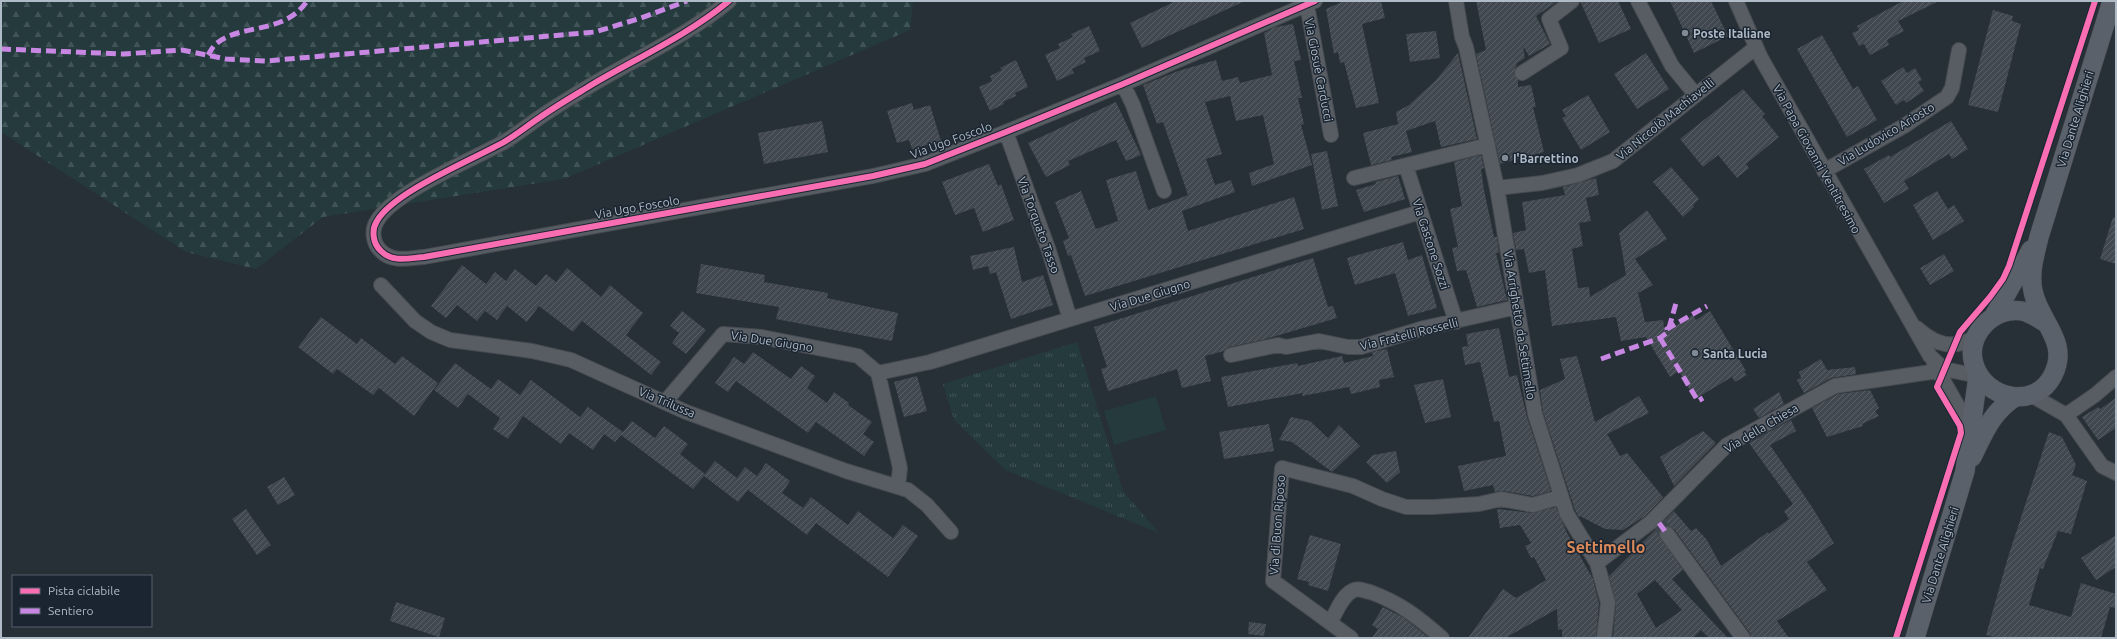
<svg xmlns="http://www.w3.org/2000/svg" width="2117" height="639" font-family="Ubuntu,sans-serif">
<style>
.grass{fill:#243a3d}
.forest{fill:url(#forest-firs)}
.park{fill:url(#park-tufts)}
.building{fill:url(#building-hatch);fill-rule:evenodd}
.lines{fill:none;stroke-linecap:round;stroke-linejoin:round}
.minor-tunnel{stroke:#3c444d;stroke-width:14;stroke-dasharray:14 7;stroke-linecap:butt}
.minor-casing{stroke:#464b51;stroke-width:16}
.secondary-casing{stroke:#464b51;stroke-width:20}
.minor{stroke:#585d64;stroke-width:14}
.secondary{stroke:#5b616a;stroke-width:19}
.quiet{stroke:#c787e3;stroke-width:5;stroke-dasharray:10 5;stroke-linecap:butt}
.cycleway-casing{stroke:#1a2531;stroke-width:8}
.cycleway{stroke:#f96db3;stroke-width:6}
.poi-dot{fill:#808a95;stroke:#1a2531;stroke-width:1.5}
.labels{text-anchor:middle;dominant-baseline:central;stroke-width:3;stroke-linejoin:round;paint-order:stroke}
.poi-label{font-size:12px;font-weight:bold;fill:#b0bbc8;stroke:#1a2531;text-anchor:start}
.street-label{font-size:12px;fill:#b0bbc8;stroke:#1a2531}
.district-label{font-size:16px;font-weight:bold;fill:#db8959;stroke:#1a2531}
</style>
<defs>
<pattern id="forest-firs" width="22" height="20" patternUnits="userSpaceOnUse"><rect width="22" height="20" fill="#243a3d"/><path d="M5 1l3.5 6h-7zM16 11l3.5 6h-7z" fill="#415558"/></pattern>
<pattern id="park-tufts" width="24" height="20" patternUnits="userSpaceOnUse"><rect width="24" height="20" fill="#243a3d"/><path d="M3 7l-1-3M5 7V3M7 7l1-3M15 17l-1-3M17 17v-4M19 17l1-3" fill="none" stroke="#415558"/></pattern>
<pattern id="building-hatch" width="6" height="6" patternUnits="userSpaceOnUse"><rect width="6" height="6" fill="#41484f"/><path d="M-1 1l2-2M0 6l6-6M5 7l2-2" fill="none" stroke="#5a6067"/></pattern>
</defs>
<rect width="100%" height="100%" fill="#272f37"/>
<path class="grass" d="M1156,396L1166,430L1114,445L1104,411Z"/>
<path class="forest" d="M1,1H913L910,30L564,179L323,217L256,269L186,252L1,132Z"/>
<path class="park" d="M1077,342L1123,491L1159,533L1005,470L954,420L943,384Z"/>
<path class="building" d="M1176,1H1245L1142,48L1130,23Z
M1344,1H1381L1385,18L1362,24L1379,103L1356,108L1344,62L1340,63L1338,52L1334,54L1326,9Z
M1476,1H1558L1536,16L1550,44L1529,56L1523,46L1525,58L1517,63L1514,73L1518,80V87L1531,85L1536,107H1533L1544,152L1500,164L1476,54L1486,50Z
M1580,1H1618L1631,29L1599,43Z
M1670,1H1711L1728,36L1694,53Z
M1903,1H1939L1898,21L1904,31L1887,40L1889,45L1870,55L1864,44L1859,46L1852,33L1859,30L1857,26Z
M1993,10L2013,16L2012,21L2021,24L1998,112L1968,105Z
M1293,24L1301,60L1294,61L1302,98H1298L1304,124L1301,125L1312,165L1252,186L1249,173L1274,164L1263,115L1236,121L1230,96L1205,102L1222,154L1206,159L1215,185L1231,180L1235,192L1182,211L1188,231L1294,197L1304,229L1085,296L1071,255L1068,256L1063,241L1069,238L1055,202L1081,191L1096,229L1118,221L1106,180L1136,171L1148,210L1188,195L1163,122L1157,124L1143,85L1178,71L1216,60L1222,81L1238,77L1240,83L1272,75L1264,33L1275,27Z
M1089,26L1100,51L1084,58L1086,62L1072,69L1074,73L1057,81L1045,55L1060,48L1058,44L1073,37L1071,34Z
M1436,31L1440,58L1410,62L1406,34Z
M1822,35L1853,89L1858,86L1877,120L1847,137L1797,49Z
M1458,53L1477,139L1441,147L1435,121L1406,131L1412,152L1391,157L1392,160L1371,165L1363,133L1398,124L1396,112L1409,105L1436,80Z
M1646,53L1669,89L1637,109L1614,74Z
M1016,60L1028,87L1015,93L1016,96L1003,102L1004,104L990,111L979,87L992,81L990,76L1002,70L1000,68Z
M1903,67L1907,73L1915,68L1922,80L1918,82L1924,91L1906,103L1904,100L1896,105L1881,81Z
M1743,89L1765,114L1762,116L1779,137L1746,164L1749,168L1737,178L1718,155L1703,167L1680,139Z
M1588,95L1610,132L1581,150L1562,118L1566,116L1562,110Z
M1116,102L1141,155L1126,161L1116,140L1068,161L1070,165L1046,177L1028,143Z
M912,103L914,110L930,105L941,141L912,149L909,140L897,143L887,111Z
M822,121L828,152L764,164L758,133Z
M1951,121L1968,149L1952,159L1949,154L1904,181L1909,189L1884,203L1864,169L1889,155L1890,157Z
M1327,151L1338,206L1322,210L1311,154Z
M1481,155L1484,168L1481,169L1484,190L1494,237H1497L1499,253H1496L1507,300L1477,307L1466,270L1457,271L1452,248L1458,247L1450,209L1462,206L1454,162Z
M989,164L998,186L1001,184L1014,220L983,232L974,208L955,215L942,182Z
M1671,167L1699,199L1693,205L1694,207L1683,217L1653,182Z
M1398,176L1405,199L1364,212L1356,190L1376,184L1375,182Z
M1596,178L1599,195L1586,198L1591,221L1579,223L1583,246L1572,249L1578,288L1589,287L1590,297L1626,275L1619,233L1647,210L1667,239L1635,259L1653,285L1638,293L1645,322L1663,320L1665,332L1693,315L1696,320L1710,311L1746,371L1744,372L1747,375L1735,382L1732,377L1695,399L1679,371L1670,377L1646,337L1621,341L1616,317L1552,326L1545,270L1529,273L1524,249L1516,250L1513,233L1526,230L1522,202L1565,195L1563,187Z
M1937,191L1948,209L1954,205L1964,221L1933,240L1913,205Z
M2113,217L2116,218V264L2100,259Z
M1403,242L1408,260L1422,255L1437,308L1408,316L1395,273L1355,285L1347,258Z
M1014,247L1022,282L1043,275L1053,305L1011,319L996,272L990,274L988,266L973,270L970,256Z
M1944,254L1954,271L1930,285L1920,268Z
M1313,258L1328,307L1333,306L1337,318L1262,340L1229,347L1224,351L1205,356L1211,381L1182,388L1177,369L1108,391L1101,369L1107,367L1094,327Z
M701,264L765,275L764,282L828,293L827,298L898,313L892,341L776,319L779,307L696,293Z
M462,265L486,284L495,272L506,281L515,269L536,286L546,274L556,282L567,268L601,297L610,285L643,313L626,335L661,362L651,375L582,321L573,332L539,306L527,322L507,306L497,320L485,311L477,321L457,305L446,318L431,306Z
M682,311L706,330L686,354L672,343L679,333L670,326Z
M321,317L357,344L361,338L395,364L402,356L438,383L414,416L379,388L373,395L337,369L333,374L298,347Z
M1499,328L1509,377L1517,375L1527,417L1551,491L1533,496L1503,491L1495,492L1493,485L1464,491L1458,466L1506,456L1499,421L1494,422L1480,362L1465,365L1462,347L1468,346L1466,334Z
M1387,349L1394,377L1379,380L1380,387L1351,394L1349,387L1302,396L1303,393L1228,407L1221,377L1297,363L1298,366L1342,356L1344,363L1373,356L1372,352Z
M753,352L791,379L801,366L815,376L807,388L827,403L834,392L849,403L848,405L872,422L863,434L874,442L864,456L816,422L808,433L736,381L728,392L715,383L734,357L744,364Z
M1577,356L1595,422L1639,396L1649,413L1607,434L1620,456L1627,453L1663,497L1645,516L1623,530L1605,529L1580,516L1579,517L1575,510L1543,412L1540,390L1565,379L1560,359Z
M1821,359L1827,370L1855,367L1856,374L1831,378L1804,393L1797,380L1801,378L1799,372Z
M455,363L491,389L498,379L520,395L531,380L580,417L588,407L623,432L632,421L655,438L664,426L688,444L680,454L705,474L715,461L737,478L745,467L757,476L766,463L790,481L782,493L803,508L811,497L848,525L858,511L893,538L903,525L918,536L888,577L816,523L807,535L748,490L738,502L704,476L693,489L621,435L615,442L604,434L593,450L569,433L561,444L523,416L508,439L493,429L500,418L468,394L458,408L434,390Z
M917,376L927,411L904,417L894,382Z
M1443,379L1451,417L1425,423L1414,385Z
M1870,390L1879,408L1875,411L1879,416L1862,424L1863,426L1827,437L1812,408L1838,394Z
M1779,392L1784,404L1759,418L1753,409Z
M2116,398V428L2098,440L2082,417L2098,407L2100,409Z
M1291,417L1310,421L1328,438L1339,425L1360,446L1332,472L1292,442L1279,440Z
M1791,420L1796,431L1770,445L1812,507L1834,543L1807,562L1827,590L1777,621L1789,638H1751L1750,633L1674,529L1666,526L1662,527L1659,535L1683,570L1672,579L1728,638H1709L1701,630L1693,638H1613L1616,604L1609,576L1674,511L1691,531L1696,528L1707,540L1721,566L1768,532L1769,534L1789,519L1784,511L1793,504L1749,443ZM1655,580L1682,610L1656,628L1637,594Z
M1269,424L1274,451L1224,459L1219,432Z
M1703,431L1716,443L1674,486L1660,457Z
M2049,432L2062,437L2076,465L2072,475L2087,481L2071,534L2058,531L2043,569L2040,568L2029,605L2071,617L2081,583L2116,594V608L2110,607L2101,638H1998L1986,635L2008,557Z
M1396,451L1400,472L1387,483L1366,462L1373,455Z
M284,477L295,495L278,505L267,487Z
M1556,507L1567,533L1593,579L1599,604L1596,638H1562V629L1558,630L1557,609L1505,638H1468L1503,589L1516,598L1546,580L1534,557L1531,558L1525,546L1531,543L1520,525L1500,528L1497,509L1532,513Z
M246,509L271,545L257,555L232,519Z
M1310,535L1341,544L1328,591L1308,585L1309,582L1297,579Z
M2116,535V567L2096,580L2081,558Z
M396,602L445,618L439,637L390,621Z
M1383,607L1404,618L1429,638H1372L1378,629L1372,625Z
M1249,622L1266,624L1264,636L1248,634Z"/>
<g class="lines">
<path class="minor-tunnel" d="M1659,523L1667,534"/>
<g class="minor-casing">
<path id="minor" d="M729,1C688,35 639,57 593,84C575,95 556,106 539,118C527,126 516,135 504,142C474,159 393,192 377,221C371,230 373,244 381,251C393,263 409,258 424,257L873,176L925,164L1006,132L1123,84L1315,1
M1456,1L1462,37L1466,47L1497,188L1535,414L1567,514L1597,563L1608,603L1604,638
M1638,1L1672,66L1695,94
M1736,1L1761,58L1930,356L1944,369L1978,376
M1307,5L1331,135
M1522,73L1561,48L1549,19L1572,1
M1123,84L1133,105L1164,191
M1006,132L1049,251L1070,319
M1406,166L1456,322
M1824,171L1904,126L1947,97L1952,88L1959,50
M1354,178L1488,145
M1497,188L1542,183L1578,175L1613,161L1755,48
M381,285L415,321L431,332L450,340L532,351L571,360L686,412L846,471L908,490L927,505L951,532
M1917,328C1935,345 1955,351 1976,336
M1231,355L1278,345L1286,347L1319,341L1348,347H1361L1424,328L1517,307
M1934,364L1965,419L1970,431
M878,373L900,468L898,486
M2031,395L2066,415L2102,466L2116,473
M665,402L723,334L762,337L858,356L878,373L930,362L1420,212
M2066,415L2095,395L2116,377
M1667,534L1743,638
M1597,563L1651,522L1727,445L1835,386L1938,371
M1330,623C1336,613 1341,597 1352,591C1358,587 1364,591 1370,592C1399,602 1419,618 1442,638
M1351,638L1273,581L1282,468L1353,486L1382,499L1406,507H1433L1479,504L1501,499L1533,505L1560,497"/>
</g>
<g class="secondary-casing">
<path id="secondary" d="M1994,316L2031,250
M2046,323C2038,318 2031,313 2022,311C1993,306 1965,336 1974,364C1984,399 2035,411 2053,375C2070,341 2039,322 2033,291C2029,273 2035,254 2039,237L2112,1
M1972,457C1984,433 1991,413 2015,397
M1915,638L1965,471L1978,376"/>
</g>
<use href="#minor" class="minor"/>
<use href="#secondary" class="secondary"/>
<path class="quiet" d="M1,49L123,54L182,50L226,59L266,61L595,32L641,18L687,1
M208,55C210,52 213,46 217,43C242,23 284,35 307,1
M1669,328L1676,303
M1660,338L1698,401L1703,398
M1601,359L1660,338L1668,332L1667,329L1707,306
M1659,523L1667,534"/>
<g class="cycleway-casing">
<path id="cycleway" d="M729,1C688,35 639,57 593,84C575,95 556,106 539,118C527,126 516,135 504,142C474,159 393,192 377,221C371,230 373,244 381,251C393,263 409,258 424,257L873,176L925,164L1006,132L1123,84L1315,1
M1896,638L1961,433L1960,426L1937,387L1960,332L1990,297L2003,279L2009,266L2095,1"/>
</g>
<use href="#cycleway" class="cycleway"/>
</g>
<g class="poi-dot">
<circle cx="1685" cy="33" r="4"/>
<circle cx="1505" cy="158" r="4"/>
<circle cx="1695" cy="353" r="4"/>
</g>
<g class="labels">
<g class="poi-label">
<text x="1693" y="33">Poste Italiane</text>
<text x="1513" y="158">I'Barrettino</text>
<text x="1703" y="353">Santa Lucia</text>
</g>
<g class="street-label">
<text transform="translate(1319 70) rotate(79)">Via Giosuè Carducci</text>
<text transform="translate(1665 119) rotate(-39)">Via Niccolò Machiavelli</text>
<text transform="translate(2075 119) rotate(-73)">Via Dante Alighieri</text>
<text transform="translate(1886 134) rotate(-31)">Via Ludovico Ariosto</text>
<text transform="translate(951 140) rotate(-20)">Via Ugo Foscolo</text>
<text transform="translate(1817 159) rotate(61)">Via Papa Giovanni Ventitresimo</text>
<text transform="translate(637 207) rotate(-10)">Via Ugo Foscolo</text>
<text transform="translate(1039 225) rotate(70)">Via Torquato Tasso</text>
<text transform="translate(1431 244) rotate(72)">Via Gastone Sozzi</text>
<text transform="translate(1150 295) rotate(-17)">Via Due Giugno</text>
<text transform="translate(1520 325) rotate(81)">Via Arrighetto da Settimello</text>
<text transform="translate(1409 334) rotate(-14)">Via Fratelli Rosselli</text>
<text transform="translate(772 341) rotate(9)">Via Due Giugno</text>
<text transform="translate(667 402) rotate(23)">Via Trilussa</text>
<text transform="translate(1761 428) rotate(-31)">Via della Chiesa</text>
<text transform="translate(1277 525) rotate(-86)">Via di Buon Riposo</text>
<text transform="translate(1940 555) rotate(-73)">Via Dante Alighieri</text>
</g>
<g class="district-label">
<text x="1606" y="547">Settimello</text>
</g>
</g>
<rect width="2117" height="639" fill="none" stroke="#b0bbc8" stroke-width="4"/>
<rect x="12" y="575" width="140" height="52" fill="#1a2531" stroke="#56616d"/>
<rect x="20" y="588" width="20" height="6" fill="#f96db3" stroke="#56616d"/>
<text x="48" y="595" font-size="12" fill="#b0bbc8">Pista ciclabile</text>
<rect x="20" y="608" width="20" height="6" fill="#c787e3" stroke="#56616d"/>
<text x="48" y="615" font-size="12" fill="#b0bbc8">Sentiero</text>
</svg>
